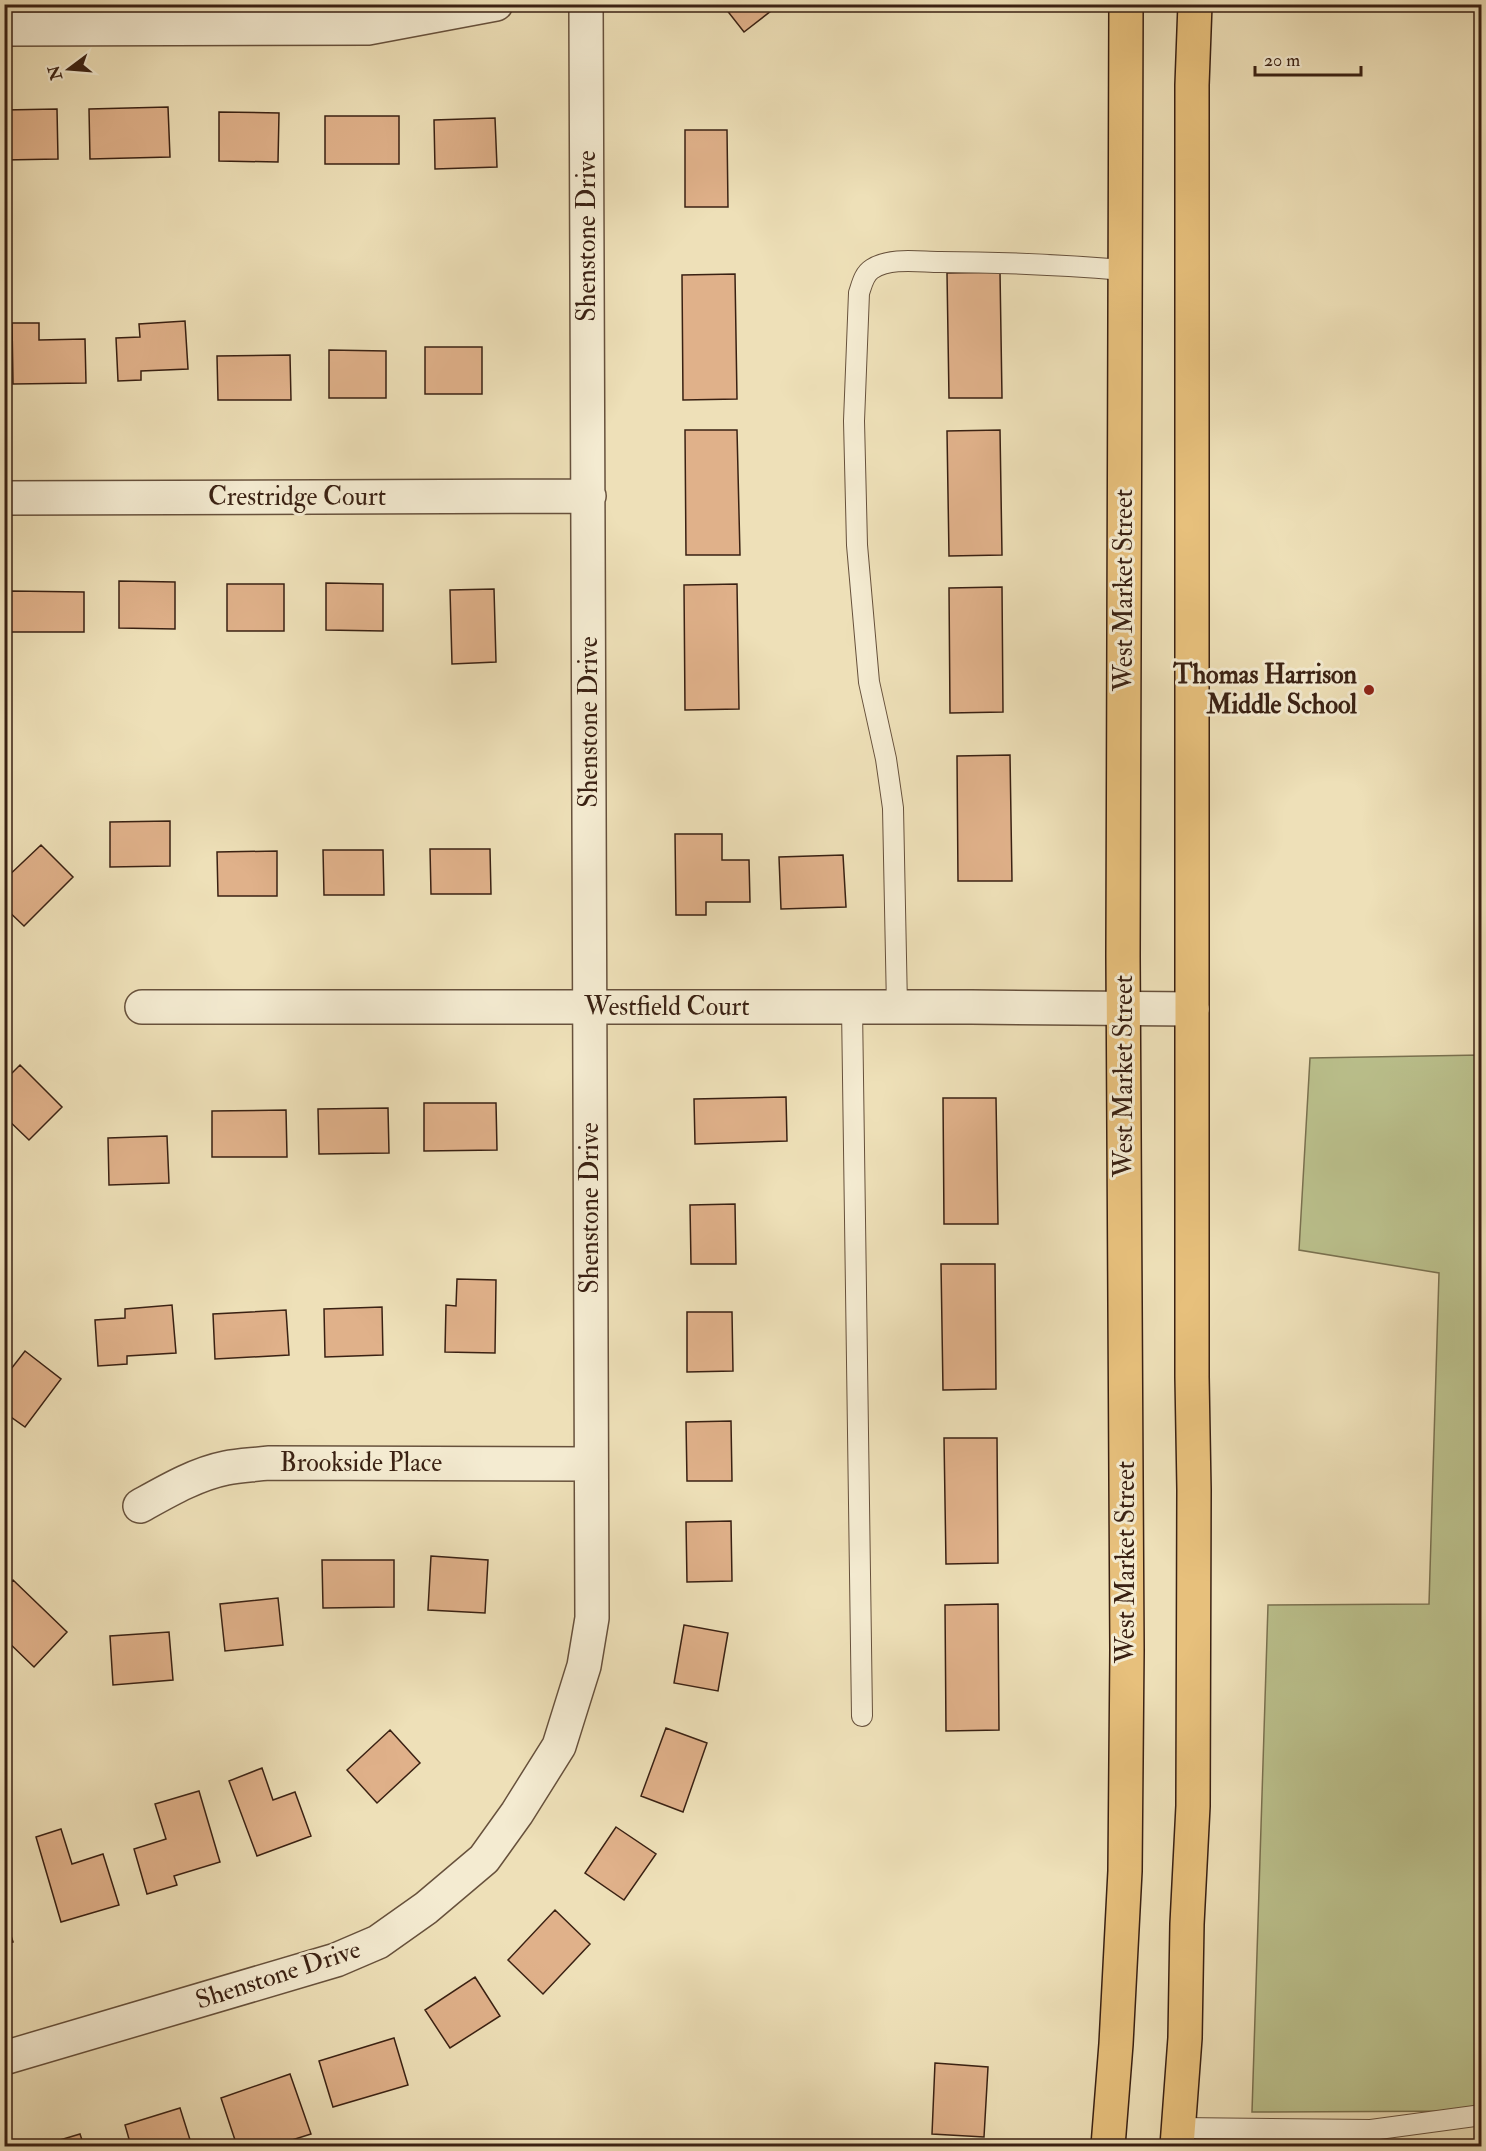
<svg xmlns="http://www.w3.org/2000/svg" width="1486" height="2151" font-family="'IM FELL Double Pica',serif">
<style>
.green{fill:#bbc18d;stroke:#7a7150;stroke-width:1.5}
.building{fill:#e0b18a;stroke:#3a2113;stroke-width:1.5}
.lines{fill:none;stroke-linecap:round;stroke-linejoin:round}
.service-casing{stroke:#67513c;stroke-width:22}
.minor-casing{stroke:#67513c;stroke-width:36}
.primary-casing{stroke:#3a2113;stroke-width:36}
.service{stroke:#f4ebd1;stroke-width:20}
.minor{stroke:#f4ebd1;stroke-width:33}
.primary{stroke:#e7c07c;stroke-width:33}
.poi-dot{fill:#8f2418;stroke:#f4ebd1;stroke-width:2}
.labels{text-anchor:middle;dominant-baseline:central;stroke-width:6;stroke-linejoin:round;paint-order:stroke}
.street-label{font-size:26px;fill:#3a2113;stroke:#f4ebd1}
.poi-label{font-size:26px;font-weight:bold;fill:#3a2113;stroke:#f4ebd1;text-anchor:end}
</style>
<rect width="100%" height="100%" fill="#eee0b8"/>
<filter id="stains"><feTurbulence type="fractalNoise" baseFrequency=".00333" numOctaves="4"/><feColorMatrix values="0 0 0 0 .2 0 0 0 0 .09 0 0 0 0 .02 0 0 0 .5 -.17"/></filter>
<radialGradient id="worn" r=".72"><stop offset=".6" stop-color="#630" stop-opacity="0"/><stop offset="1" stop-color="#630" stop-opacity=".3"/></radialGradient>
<path class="green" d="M1481,1055V2111L1252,2112L1268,1605L1429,1604L1439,1273L1299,1250L1310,1058Z"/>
<path class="building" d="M722,4H780L744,32Z
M168,107L170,157L90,159L89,109Z
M57,109L58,159L4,160V110Z
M219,112L279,113L278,162L219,161Z
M325,116H399V164H325Z
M495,118L497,167L435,169L434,120Z
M685,130H727L728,207H685Z
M1000,272L1002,398H949L947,273Z
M735,274L737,399L683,400L682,275Z
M185,321L188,369L141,371V380L118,381L116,338L140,337L139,324Z
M12,323H39V340L85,339L86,383L13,384Z
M425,347H482V394H425Z
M329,350L386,351V398H329Z
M290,355L291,400H218L217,356Z
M685,430H737L740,555H686Z
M1000,430L1002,555L949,556L947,431Z
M119,581L175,582V629L119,628Z
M326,583L383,584V631L326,630Z
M227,584H284V631H227Z
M737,584L739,709L685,710L684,585Z
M1002,587L1003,712L950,713L949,588Z
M494,589L496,662L452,664L450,590Z
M11,591L84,592V632H10Z
M1010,755L1012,881H958L957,756Z
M170,821V866L110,867V822Z
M675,834H722V860H749L750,902H706V915H676Z
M41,845L73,877L24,926L4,907V880Z
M430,849H490L491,894H431Z
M323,850H383L384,895H324Z
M277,851V896H218L217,852Z
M843,855L846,907L781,909L779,857Z
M4,971H11V1028L4,1029Z
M20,1065L62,1107L29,1140L4,1116V1081Z
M786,1097L787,1141L695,1144L694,1099Z
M943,1098H996L998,1224H944Z
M424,1103H496L497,1150L424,1151Z
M388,1108L389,1153L319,1154L318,1109Z
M286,1110L287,1157H212V1111Z
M167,1136L169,1183L109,1185L108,1138Z
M735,1204L736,1264H691L690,1205Z
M941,1264H995L996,1389L943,1390Z
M457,1279L496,1280L495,1353L445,1352L446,1305L456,1306Z
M172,1305L176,1353L127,1356V1364L98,1366L95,1320L125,1318V1309Z
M382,1307L383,1355L325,1357L324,1309Z
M286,1310L289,1355L215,1359L213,1314Z
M687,1312H732L733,1371L687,1372Z
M25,1351L61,1379L25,1427L4,1412V1378Z
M731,1421L732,1481H687L686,1422Z
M944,1438H997L998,1563L946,1564Z
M4,1484L9,1533H4Z
M731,1521L732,1581L687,1582L686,1522Z
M431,1556L488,1560L485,1613L428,1610Z
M322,1560H394V1607L323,1608Z
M13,1580L67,1632L34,1667L4,1638V1589Z
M278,1598L283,1645L225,1651L220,1604Z
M998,1604L999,1730L946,1731L945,1605Z
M684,1625L728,1633L718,1691L674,1683Z
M169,1632L173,1680L113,1685L110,1636Z
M666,1728L707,1743L683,1812L641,1796Z
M390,1730L420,1763L377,1803L347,1770Z
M262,1768L273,1800L295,1792L311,1836L257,1856L229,1781Z
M199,1791L220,1862L174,1876L177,1885L147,1894L134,1849L166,1839L155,1804Z
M616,1827L656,1854L624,1900L585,1873Z
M61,1829L72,1864L103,1854L119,1905L61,1922L36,1837Z
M555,1910L590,1944L543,1994L508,1960Z
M4,1914L13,1942L4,1944Z
M475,1977L500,2016L450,2048L425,2010Z
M394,2038L408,2085L333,2107L319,2061Z
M935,2063L988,2067L984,2137L932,2134Z
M290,2074L311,2134L273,2146H237L221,2098Z
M180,2108L192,2146H131L125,2125Z
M80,2134L84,2146H40Z"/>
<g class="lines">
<g class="service-casing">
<path id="service" d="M852,1007L862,1716
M897,1007L893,808L886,759L869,682L857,545L854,421L859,293C862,284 864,274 872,269C891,257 919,262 940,262C1002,262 1062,265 1124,270
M1179,2128L1371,2130L1482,2115"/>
</g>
<g class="minor-casing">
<path id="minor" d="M4,29L368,28L496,4
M4,498L589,496
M142,1007H971L1192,1009
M140,1506C167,1491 196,1474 226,1468C240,1465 254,1465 268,1463L591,1464
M4,2058L336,1960L378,1942L426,1908L484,1859L517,1813L559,1746L584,1666L592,1618L586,4"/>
</g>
<g class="primary-casing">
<path id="primary" d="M1108,2146L1116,2044L1125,1871L1127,1650L1123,957L1126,4
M1177,2146L1185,2038L1187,1924L1193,1806L1194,1490L1192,1377V85L1195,4"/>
</g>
<use href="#service" class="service"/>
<use href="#minor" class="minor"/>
<use href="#primary" class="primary"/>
</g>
<circle class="poi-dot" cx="1369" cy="690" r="6"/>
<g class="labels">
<g class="street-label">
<text transform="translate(587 236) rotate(-90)">Shenstone Drive</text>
<text x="297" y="497">Crestridge Court</text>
<text transform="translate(1124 590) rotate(-90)">West Market Street</text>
<text transform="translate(589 722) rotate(-90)">Shenstone Drive</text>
<text x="667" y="1007">Westfield Court</text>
<text transform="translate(1124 1076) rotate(-90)">West Market Street</text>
<text transform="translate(590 1208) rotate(-90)">Shenstone Drive</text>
<text x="361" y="1463">Brookside Place</text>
<text transform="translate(1126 1562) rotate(-90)">West Market Street</text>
<text transform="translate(278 1975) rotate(-18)">Shenstone Drive</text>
</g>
<g class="poi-label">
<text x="1357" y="675">Thomas Harrison<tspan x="1357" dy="30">Middle School</tspan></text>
</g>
</g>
<rect width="1486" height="2151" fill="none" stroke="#eee0b8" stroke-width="24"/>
<rect x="6" y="6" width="1474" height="2139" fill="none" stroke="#3a2113" stroke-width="3"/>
<rect x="12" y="12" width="1462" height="2127" fill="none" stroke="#3a2113" stroke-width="1.5"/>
<g transform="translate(69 69) rotate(254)" stroke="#f4ebd1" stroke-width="4.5" paint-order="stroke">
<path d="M0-4.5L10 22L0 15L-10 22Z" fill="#3a2113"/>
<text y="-9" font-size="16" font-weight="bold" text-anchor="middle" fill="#3a2113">N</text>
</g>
<path d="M1255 66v9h106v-9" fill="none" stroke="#3a2113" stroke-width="3"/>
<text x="1264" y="66" font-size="18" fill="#3a2113" stroke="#f4ebd1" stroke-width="4.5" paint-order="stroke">20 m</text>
<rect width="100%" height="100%" filter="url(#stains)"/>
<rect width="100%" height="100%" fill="url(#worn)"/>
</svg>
